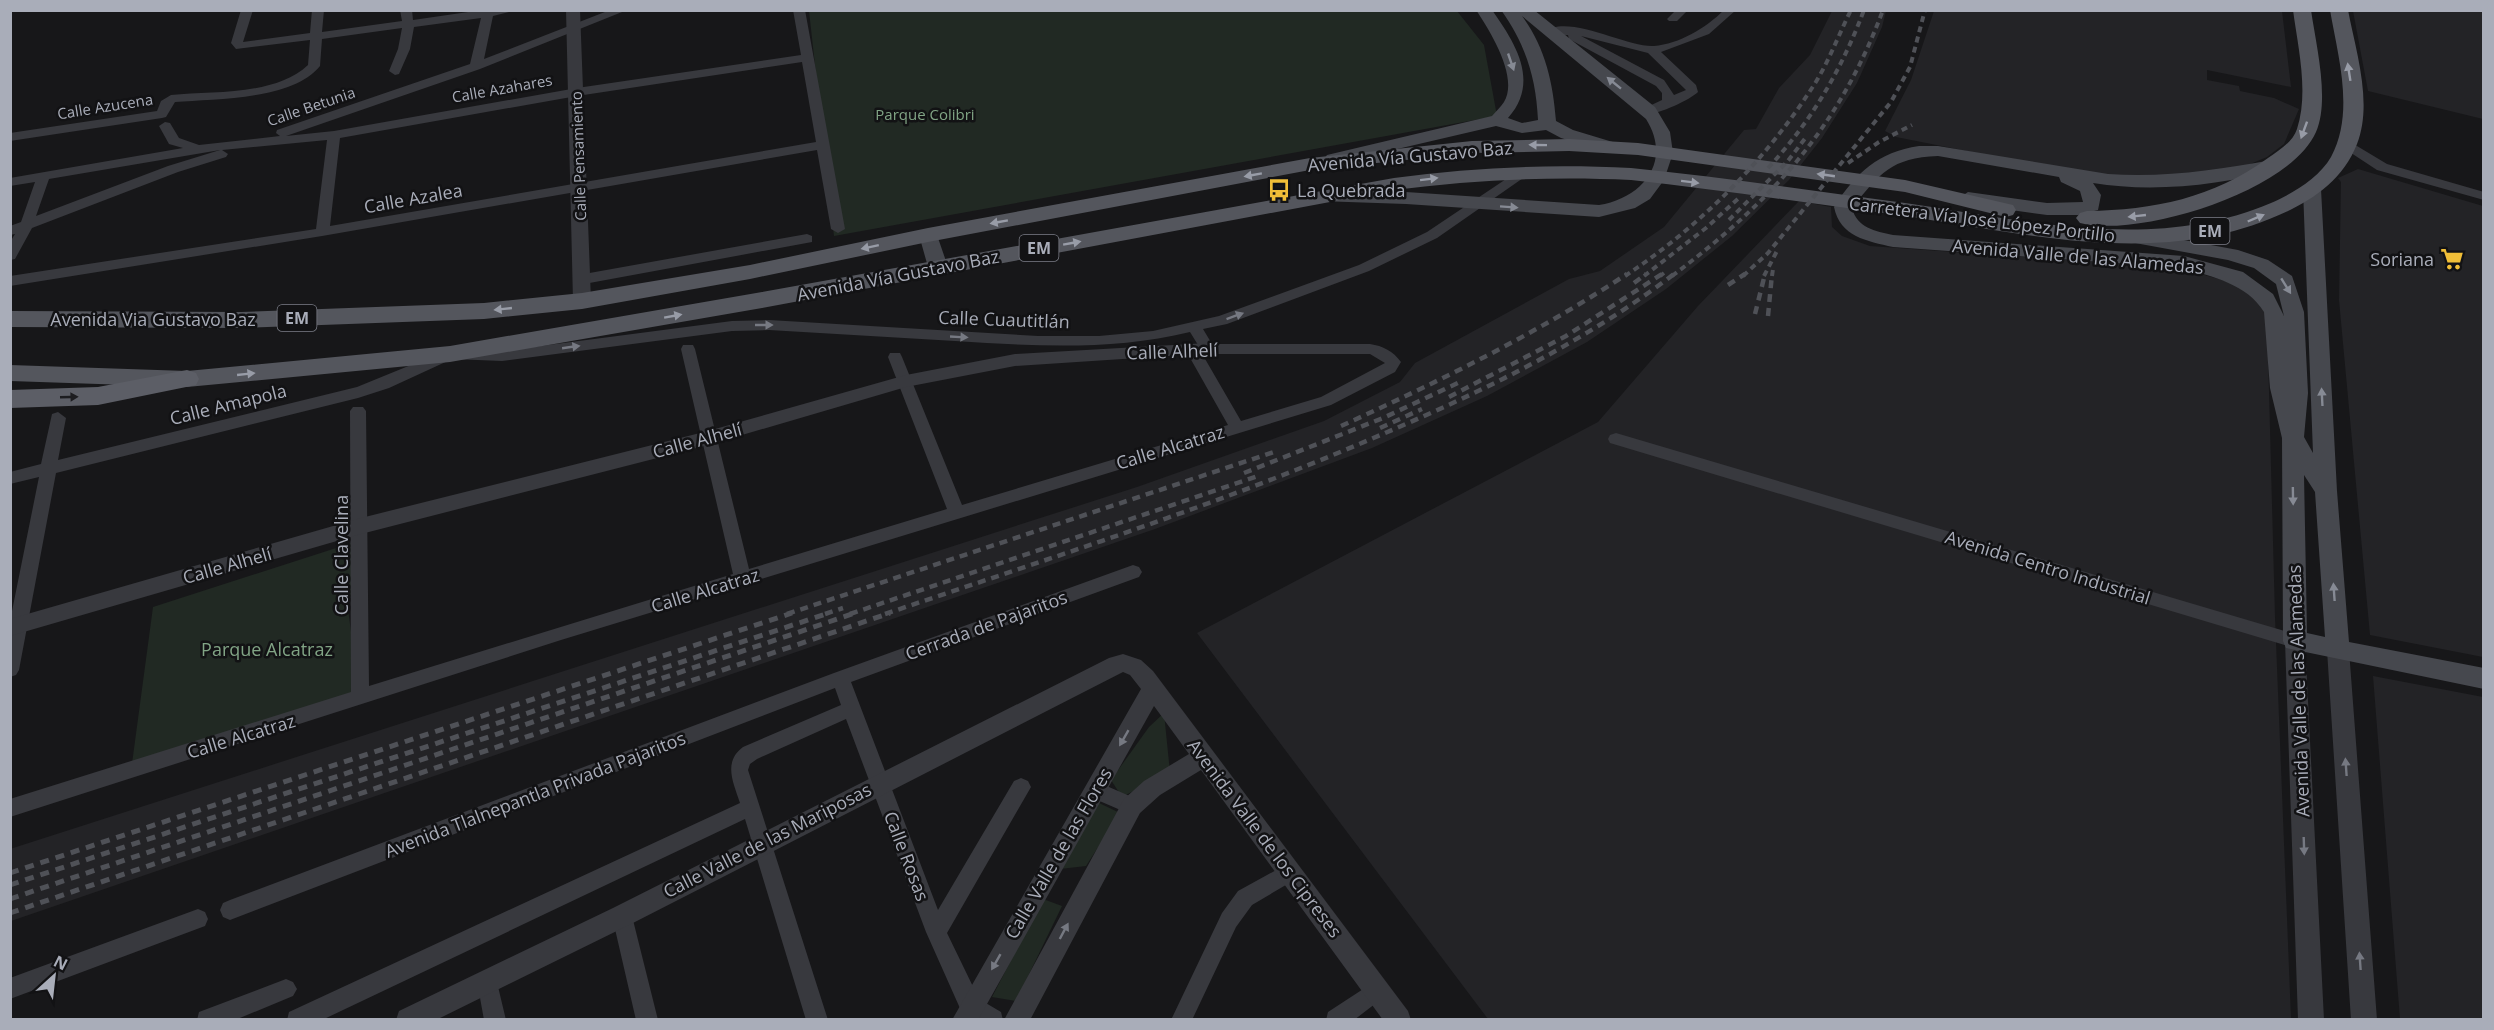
<svg xmlns="http://www.w3.org/2000/svg" width="2494" height="1030" font-family="'Open Sans',sans-serif">
<style>
.built{fill:#232326}
.green{fill:#212923}
.lines{fill:none;stroke-linecap:round;stroke-linejoin:round}
.minor{fill:#38393e;fill-rule:evenodd}
.tertiary{fill:#38393e;fill-rule:evenodd}
.secondary{fill:#46484e;fill-rule:evenodd}
.primary{fill:#54565d;fill-rule:evenodd}
.trunk{fill:#5c5e66;fill-rule:evenodd}
.rail-far2{stroke:#4f5157;stroke-width:4;stroke-dasharray:6 4.5;stroke-linecap:butt}
.rail-far1{stroke:#4f5157;stroke-width:4.5;stroke-dasharray:8 6;stroke-linecap:butt}
.rail{stroke:#4f5157;stroke-width:5;stroke-dasharray:9 7;stroke-linecap:butt}
.oneway{fill:#868a94}
.oneway2{fill:#989ca7}
.oneway3{fill:#767982}
.oneway4{fill:#1d1d20}
.labels{text-anchor:middle;dominant-baseline:central;stroke-width:5;stroke-linejoin:round;paint-order:stroke}
.far-street-label{font-size:15px;fill:#a9adb9;stroke:#121214}
.far-park-label{font-size:15px;fill:#81a485;stroke:#121214}
.shield{fill:#121214;stroke:#7c7e88;stroke-width:1.5}
.shield-label{font-size:16px;font-weight:bold;fill:#a9adb9}
.street-label{font-size:18px;fill:#a9adb9;stroke:#121214}
.poi-label{font-size:18px;fill:#a9adb9;stroke:#121214;text-anchor:start}
.park-label{font-size:18px;fill:#81a485;stroke:#121214}
</style>
<rect width="100%" height="100%" fill="#171719"/>
<path class="built" d="M1832,11H1886L1882,27L1857,83L1822,138L1789,180L1732,236L1666,289L1587,342L1487,396L1372,448L1155,529L11,921L10,849L1137,487L1324,421L1400,382L1415,363L1569,279L1600,271L1664,227L1744,130L1756,129L1779,88L1810,55Z
M1934,11H2282L2291,87L2207,70V80L2239,86L2240,91L2274,98L2299,109L2284,144L2267,157L2236,170L2134,179L2053,168L1896,137L1885,131L1911,80Z
M2353,11H2483V119L2368,91Z
M2358,169L2483,206V657L2370,635L2339,300L2341,182L2338,178Z
M1799,201L1831,207L1832,227L1842,236L1870,246L2178,268L2234,283L2254,295L2267,316L2275,617L2291,1019H1488L1197,633L1598,422L1698,306Z
M2373,676L2483,697V1019H2400Z"/>
<path class="green" d="M809,11H1457L1484,45L1497,116L834,236Z
M361,540L348,609L360,699L131,771L153,607Z
M1164,713L1170,772L1122,797L1111,780L1149,727Z
M1099,803L1120,813L1086,866L1060,869Z
M1043,899L1062,906L1016,1001L992,997Z"/>
<g class="lines">
<path class="minor" d="M241,10H253L243,42L310,33L312,10H324L322,32L402,21L400,10H412L413,20L482,10H517L493,16L484,59L610,10H627L480,69L286,136L334,131L577,88L801,55L793,10H805L845,229L838,233L831,229L817,150L322,236L10,286V276L316,229L327,140L222,150L228,154L226,157L178,172L32,228L15,259L10,260V242L15,234L10,235V226L21,222L35,182L10,186V178L183,148L169,144L159,126L165,122L170,123L179,138L199,145L280,136L276,133L277,130L470,64L481,18L414,27L410,49L399,74L395,75L389,71L398,49L402,28L322,39L320,66C293,100 215,99 175,102L166,117L162,118L10,141V133L157,111L161,101L171,95C213,91 275,96 308,65L310,40L236,49L231,43ZM802,62L816,142L330,226L340,138L577,96ZM220,150L168,166L36,216L49,179Z
M1676,10H1688L1677,21H1669L1667,19Z
M1724,10H1736L1709,34L1661,52L1696,85L1698,92C1690,100 1655,116 1645,114V108L1662,100V93L1656,86L1569,39L1568,35L1551,36L1545,32C1567,13 1628,48 1654,46C1679,44 1706,28 1724,10ZM1581,36L1648,53L1686,90L1674,95L1664,80Z
M2347,140L2387,164L2484,192V200L2377,170L2342,147V141Z
M1521,169L1526,170V176L1437,238L1369,271L1227,324L1203,329L1212,344H1370C1383,346 1393,351 1401,362L1395,372L1331,405L561,640L10,817V799L351,692L350,411L353,407H363L366,411L369,686L733,574L681,349L683,345H693L695,349L749,569L947,509L888,357L890,353H900L902,357L962,505L1228,425L1185,349L1187,345H1197L1241,421L1321,397L1385,363L1370,354H1208L1203,353L1190,332C1112,351 1035,346 955,341C893,337 831,334 769,330L732,331L502,361L452,359L389,388L358,398L56,473L19,670L16,675L10,677V621L39,477L10,484V472L41,464L52,414L58,412L66,418L58,460L357,387L450,349L502,351L732,321L769,320L1038,336H1099L1153,331L1219,316L1359,265L1427,232Z
M807,234L812,236V242L584,284L577,279L584,274Z
M1616,433L2295,634L2301,636L2304,641L2301,646L2295,648L1610,443L1608,439L1610,435Z
M1133,565L1139,567L1142,572L1139,577L851,682L938,910L1014,781L1021,778L1028,781L1031,787L947,933L979,999L1001,1012L1003,1020H972L963,1015L926,932L846,719L757,759L750,764L748,770L828,1020H806L745,819L322,1020H287L289,1012L740,803C733,782 723,762 743,747L841,705L835,688L230,920L223,917L220,910L223,903L230,900L834,673Z
M1095,781L1139,800L1142,806L1139,812L1132,815L1088,796L1085,790L1088,784Z
M1289,863L1296,865L1299,872L1296,879L1252,905L1236,927L1192,1020H1171L1222,913L1238,891Z
M622,906L629,909L632,916L658,1020H636L612,916L615,909Z
M198,909L205,912L208,919L205,926L10,999V978Z
M488,971L495,974L506,1020H484L477,981L481,974Z
M286,979L293,982L297,989L293,996L235,1020H197L199,1012Z
M1377,980L1384,983L1388,990L1384,997L1354,1020H1326L1328,1012Z"/>
<path class="tertiary" d="M566,10H580L591,301L582,307L573,301Z
M1208,343L1214,345L1217,349L1214,353L1015,366L906,387L708,445L361,534L10,636V619L361,518L708,431L906,375L1015,354Z
M2295,632L2302,635L2305,641L2324,1020H2298L2285,641L2288,635Z
M2338,641L2345,644L2349,650L2377,1020H2351L2327,650L2331,644Z
M1123,654L1141,660L1153,671L1408,1011L1411,1020H1383L1201,770L1160,795L1140,813L1030,1020H1004L1124,799L1144,781L1189,754L1154,706L978,1020H952L1141,689L1130,675L1123,672L631,924L436,1020H396L399,1011L613,908L1109,658Z"/>
<path class="secondary" d="M1476,10H1492C1516,44 1540,82 1508,118L1522,123L1538,120C1536,78 1526,45 1501,10H1534L1655,107L1670,132L1673,153L1664,180L1650,199L1635,208L1599,217L1406,204L1319,201L1316,197L1319,193L1325,191L1406,192L1599,205C1642,198 1673,162 1646,119L1522,16C1545,47 1553,82 1556,121L1573,130L1616,143L1619,147L1616,151H1604L1561,138L1546,130L1522,133L1496,126L1333,164L1327,163L1324,159L1327,155L1492,116C1496,111 1501,107 1504,102C1519,77 1490,31 1476,10Z
M1919,146H1938L2108,174C2164,178 2217,170 2272,160L2278,162L2281,166L2278,170C2220,185 2153,193 2093,183L2101,195L2098,210L2078,215H2047L1968,204L1959,198L1968,192L2047,203L2083,202L2080,191L2061,182L2059,177L1938,156C1891,158 1880,173 1852,208C1857,228 1875,231 1893,235L2184,256L2243,272L2273,294L2284,316L2276,284L2254,268L2228,260L2135,243L2128,241L2126,237L2128,233L2135,231L2238,250L2268,260L2292,276L2304,312L2308,393L2304,437L2313,453L2303,189L2306,185H2318L2321,189L2337,491L2349,642L2484,668V689L2286,648L2283,641L2282,438L2270,388L2264,312C2247,284 2213,277 2183,268L1893,247C1867,241 1840,237 1834,207C1856,173 1878,152 1919,146ZM2304,475L2315,492L2325,637L2307,633Z
M928,229L935,231L937,235L948,267L945,272H931L928,267L919,235L921,231Z"/>
<path class="primary" d="M2293,10H2311C2316,45 2330,100 2316,132C2290,192 2138,238 2080,223L2076,218L2080,213L2087,211C2154,210 2213,198 2268,158C2278,151 2293,142 2297,129C2309,92 2298,48 2293,10Z
M2330,10H2348C2356,52 2373,103 2357,144C2343,180 2312,201 2279,215C2160,268 2028,234 1905,216C1814,204 1722,190 1631,180C1551,176 1473,180 1394,190L762,308L450,362L187,387L10,381V365L187,371L450,346L762,292L1394,178C1473,167 1551,164 1631,168C1722,177 1814,191 1905,203C2025,220 2154,253 2271,203C2292,194 2319,178 2331,157C2355,112 2338,57 2330,10Z
M1569,139L1638,143L1905,180L2013,205L2016,210L2013,215L2006,217L1905,192L1638,155L1569,151L1472,153L1310,170L928,242L750,279L582,309L484,319L241,328L10,327V311L241,312L484,303L582,293L750,265L928,228L1310,158L1472,141Z"/>
<path class="trunk" d="M187,370L196,373L199,379L196,385L98,405L10,408V390L98,387Z"/>
<path class="rail-far2" d="M1848,163L1879,142L1912,125
M1768,168C1811,122 1842,69 1864,10
M1729,220L1787,162L1807,136
M1625,276C1699,227 1764,162 1812,88C1828,64 1838,36 1851,10
M1644,276L1706,228L1741,196
M1660,276L1664,273
M1672,276C1772,201 1839,128 1883,10
M1743,276L1768,253L1891,102L1910,67L1925,10
M1764,276L1778,249
M1772,276L1773,269"/>
<path class="rail-far1" d="M1634,283L1646,274
M1728,285L1745,274
M1755,314L1765,274
M1768,316L1772,274
M1449,397L1566,336L1662,274
M1341,426C1440,381 1536,334 1627,274
M1380,428L1422,409
M1244,473L1383,418L1460,382
M787,614L1274,452
M825,614L843,608
M850,614L1258,476
M885,614C1053,557 1222,504 1385,433C1486,390 1586,341 1674,274"/>
<path class="rail" d="M10,873L792,613
M10,885L829,613
M10,899L855,613
M10,913L890,613"/>
</g>
<defs><path id="oneway-solid" d="M-6-.8H1V-3.2L6.5 0L1 3.2V.8H-6Z" transform="scale(1.5)"/></defs>
<g class="oneway">
<use href="#oneway-solid" transform="translate(1511 62) rotate(71)"/>
<use href="#oneway-solid" transform="translate(1614 83) rotate(-141)"/>
<use href="#oneway-solid" transform="translate(1509 207) rotate(4)"/>
<use href="#oneway-solid" transform="translate(2286 286) rotate(58)"/>
<use href="#oneway-solid" transform="translate(2322 397) rotate(-93)"/>
<use href="#oneway-solid" transform="translate(2293 496) rotate(89)"/>
<use href="#oneway-solid" transform="translate(2334 592) rotate(-94)"/>
</g>
<g class="oneway2">
<use href="#oneway-solid" transform="translate(2349 72) rotate(-99)"/>
<use href="#oneway-solid" transform="translate(2304 130) rotate(110)"/>
<use href="#oneway-solid" transform="translate(1538 145) rotate(-179)"/>
<use href="#oneway-solid" transform="translate(1253 175) rotate(170)"/>
<use href="#oneway-solid" transform="translate(1826 175) rotate(-172)"/>
<use href="#oneway-solid" transform="translate(1429 179) rotate(-7)"/>
<use href="#oneway-solid" transform="translate(1690 182) rotate(7)"/>
<use href="#oneway-solid" transform="translate(2137 216) rotate(174)"/>
<use href="#oneway-solid" transform="translate(2256 218) rotate(-23)"/>
<use href="#oneway-solid" transform="translate(999 222) rotate(170)"/>
<use href="#oneway-solid" transform="translate(1072 243) rotate(-10)"/>
<use href="#oneway-solid" transform="translate(870 247) rotate(168)"/>
<use href="#oneway-solid" transform="translate(503 309) rotate(174)"/>
<use href="#oneway-solid" transform="translate(673 316) rotate(-10)"/>
<use href="#oneway-solid" transform="translate(246 374) rotate(-6)"/>
</g>
<g class="oneway3">
<use href="#oneway-solid" transform="translate(1235 316) rotate(-20)"/>
<use href="#oneway-solid" transform="translate(764 325)"/>
<use href="#oneway-solid" transform="translate(959 337) rotate(3)"/>
<use href="#oneway-solid" transform="translate(571 347) rotate(-8)"/>
<use href="#oneway-solid" transform="translate(1124 738) rotate(120)"/>
<use href="#oneway-solid" transform="translate(2346 767) rotate(-94)"/>
<use href="#oneway-solid" transform="translate(2304 846) rotate(88)"/>
<use href="#oneway-solid" transform="translate(1064 931) rotate(-62)"/>
<use href="#oneway-solid" transform="translate(2360 961) rotate(-94)"/>
<use href="#oneway-solid" transform="translate(996 962) rotate(120)"/>
</g>
<use class="oneway4" href="#oneway-solid" transform="translate(69 397) rotate(-2)"/>
<defs>
<g id="bus-bare" transform="scale(1.8)"><path d="M-5-6H5V4H4V6H2V4H-2V6H-4V4H-5ZM-3.5-4V0h7V-4ZM-3.5 1.2v1.5H-2V1.2ZM2 1.2v1.5H3.5V1.2Z" fill="#f0be38" stroke="#121214" stroke-width="2.5" paint-order="stroke"/></g>
<g id="supermarket-bare" transform="scale(1.8)"><path d="M-6-5.5h2.5l.6 2H6L4.5 2H-2.5L-4.4-4H-6ZM-1.5 3.2a1.3 1.3 0 1 0 .1 0ZM3 3.2a1.3 1.3 0 1 0 .1 0Z" fill="#f0be38" stroke="#121214" stroke-width="2.5" paint-order="stroke"/></g>
</defs>
<g fill-rule="evenodd">
<use href="#bus-bare" x="1279" y="190"/>
<use href="#supermarket-bare" x="2452" y="259"/>
</g>
<g class="labels">
<g class="far-street-label">
<text transform="translate(502 88) rotate(-10)">Calle Azahares</text>
<text transform="translate(105 106) rotate(-9)">Calle Azucena</text>
<text transform="translate(311 106) rotate(-19)">Calle Betunia</text>
<text transform="translate(578 156) rotate(-92)">Calle Pensamiento</text>
</g>
<g class="far-park-label">
<text x="925" y="114">Parque Colibri</text>
</g>
<g class="shield">
<rect x="2190.5" y="218" width="39" height="26" rx="4.5"/>
<rect x="1019.5" y="235" width="39" height="26" rx="4.5"/>
<rect x="277.5" y="305" width="39" height="26" rx="4.5"/>
</g>
<g class="shield-label">
<text x="2210" y="231">EM</text>
<text x="1039" y="248">EM</text>
<text x="297" y="318">EM</text>
</g>
<g class="street-label">
<text transform="translate(1410 156) rotate(-5)">Avenida Vía Gustavo Baz</text>
<text transform="translate(413 198) rotate(-10)">Calle Azalea</text>
<text transform="translate(1982 219) rotate(7)">Carretera Vía José López Portillo</text>
<text transform="translate(2078 256) rotate(5)">Avenida Valle de las Alamedas</text>
<text transform="translate(898 275) rotate(-11)">Avenida Vía Gustavo Baz</text>
<text x="153" y="319">Avenida Via Gustavo Baz</text>
<text transform="translate(1004 319) rotate(2)">Calle Cuautitlán</text>
<text transform="translate(1172 351) rotate(-2)">Calle Alhelí</text>
<text transform="translate(228 404) rotate(-14)">Calle Amapola</text>
<text transform="translate(697 440) rotate(-15)">Calle Alhelí</text>
<text transform="translate(1170 447) rotate(-17)">Calle Alcatraz</text>
<text transform="translate(341 555) rotate(-90)">Calle Clavelina</text>
<text transform="translate(227 565) rotate(-16)">Calle Alhelí</text>
<text transform="translate(2048 567) rotate(17)">Avenida Centro Industrial</text>
<text transform="translate(705 590) rotate(-17)">Calle Alcatraz</text>
<text transform="translate(986 625) rotate(-20)">Cerrada de Pajaritos</text>
<text transform="translate(2298 691) rotate(-92)">Avenida Valle de las Alamedas</text>
<text transform="translate(241 736) rotate(-17)">Calle Alcatraz</text>
<text transform="translate(535 794) rotate(-21)">Avenida Tlalnepantla Privada Pajaritos</text>
<text transform="translate(1265 838) rotate(53)">Avenida Valle de los Cipreses</text>
<text transform="translate(767 840) rotate(-27)">Calle Valle de las Mariposas</text>
<text transform="translate(1058 853) rotate(-60)">Calle Valle de las Flores</text>
<text transform="translate(907 856) rotate(69)">Calle Rosas</text>
</g>
<g class="poi-label">
<text x="1297" y="190">La Quebrada</text>
<text x="2434" y="259" text-anchor="end">Soriana</text>
</g>
<g class="park-label">
<text x="267" y="649">Parque Alcatraz</text>
</g>
</g>
<rect width="2494" height="1030" fill="none" stroke="#a9adb9" stroke-width="24"/>
<g transform="translate(54 976) rotate(27)" stroke="#121214" stroke-width="4.5" paint-order="stroke">
<path d="M0-4.5L10 22L0 15L-10 22Z" fill="#a9adb9"/>
<text y="-9" font-size="16" font-weight="bold" text-anchor="middle" fill="#a9adb9">N</text>
</g>
</svg>
